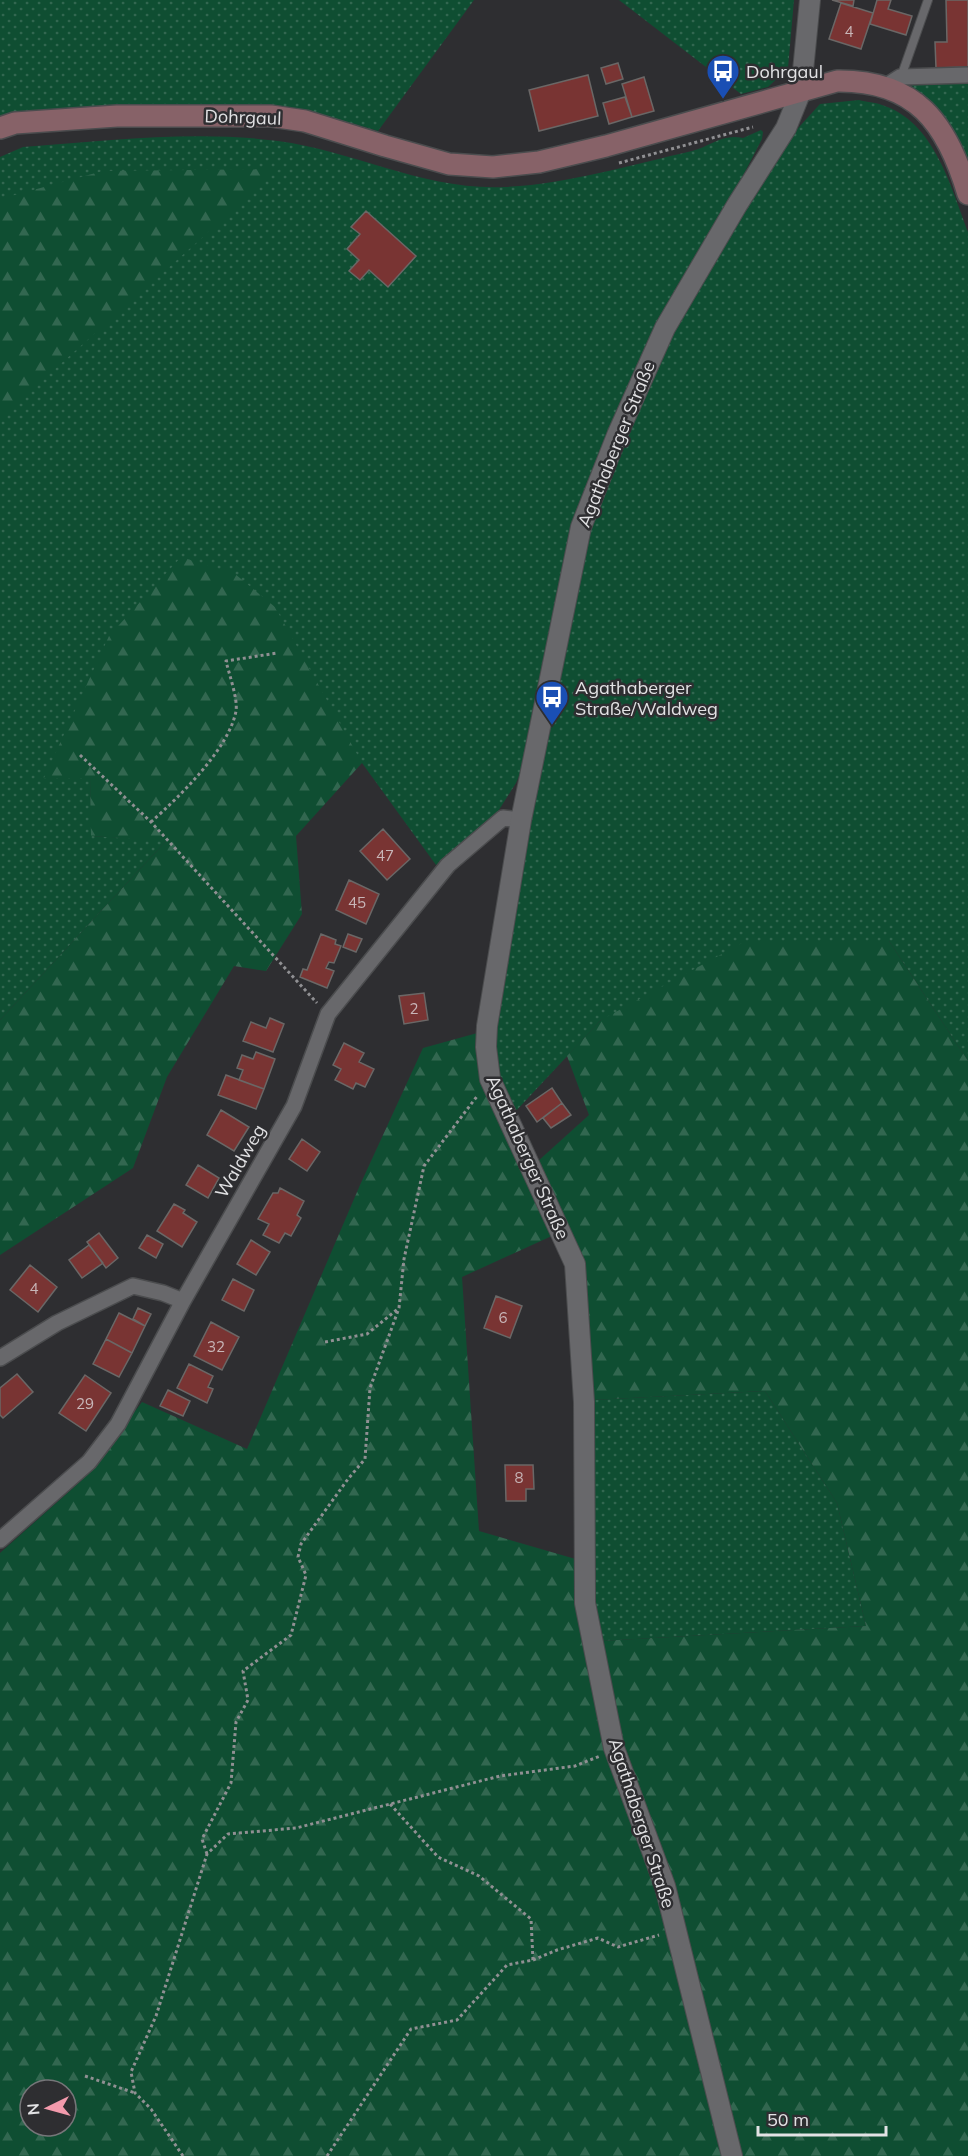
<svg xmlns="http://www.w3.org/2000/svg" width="968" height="2156" font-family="Mulish,sans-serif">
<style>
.grass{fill:url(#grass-dots)}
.forest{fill:url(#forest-firs);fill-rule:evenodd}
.building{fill:#793433;stroke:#6a6766;stroke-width:1.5}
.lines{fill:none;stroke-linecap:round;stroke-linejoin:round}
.service-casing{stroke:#4b4c4e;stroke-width:10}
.minor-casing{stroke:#4b4c4e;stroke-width:18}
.tertiary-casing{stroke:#4b4c4e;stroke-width:22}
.secondary-casing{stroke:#4b4c4e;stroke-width:24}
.path{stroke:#909093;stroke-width:3;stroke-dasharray:3 3;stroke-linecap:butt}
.service{stroke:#68686b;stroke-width:8}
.minor{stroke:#68686b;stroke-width:15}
.tertiary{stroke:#68686b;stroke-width:20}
.secondary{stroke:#876268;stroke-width:21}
.labels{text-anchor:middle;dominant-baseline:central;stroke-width:5;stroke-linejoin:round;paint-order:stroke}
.number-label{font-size:15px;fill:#c8b6b8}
.poi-label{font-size:18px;fill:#e2e2e4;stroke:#2e2e31;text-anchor:start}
.street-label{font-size:18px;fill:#e2e2e4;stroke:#2e2e31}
</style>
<defs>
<pattern id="grass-dots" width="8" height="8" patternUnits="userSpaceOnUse" patternTransform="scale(1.5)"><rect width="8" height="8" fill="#0f4e32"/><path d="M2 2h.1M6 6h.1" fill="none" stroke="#326750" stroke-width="1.8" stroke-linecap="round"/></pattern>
<pattern id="forest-firs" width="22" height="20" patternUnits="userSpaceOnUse" patternTransform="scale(1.5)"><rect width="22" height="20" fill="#0f4e32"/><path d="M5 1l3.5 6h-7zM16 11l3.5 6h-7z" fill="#326750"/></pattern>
</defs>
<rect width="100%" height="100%" fill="#2e2e31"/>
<path class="grass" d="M0,0H474L378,131L307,110L273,105L216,104L116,105L15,123L0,128Z
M619,0H794L788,68L768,87L741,94Z
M968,82V165L945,120L909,83Z
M859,100C866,102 875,102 882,105C934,121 951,187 968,232V1061L889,941L601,1020L514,1113L498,1079L492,1057L494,1022L535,794L588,531L621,437L670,332L790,137L820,104Z
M761,130L763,132L762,139L611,430L526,760L516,783L497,813L436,865L362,763L45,778H90L92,836L167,840L0,1020V157L23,147C108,141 194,130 278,141C354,151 426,191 505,187C568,184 630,165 692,151C710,146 724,133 743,138Z
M765,1391L837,1503L866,1626L600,1641L591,1563L592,1400Z"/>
<path class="forest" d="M279,169L0,418V199L103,171Z
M181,557L235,574L275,607L362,763L296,836L302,914L266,971L234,966L167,1077L133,1168L0,1255V1020L166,841L91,836L90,778H44L109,636Z
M889,941L968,1061V2156H0V1553L82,1480L142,1402L247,1449L360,1185L423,1048L481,1032L554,1235L462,1277L479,1531L579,1560L600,1641L866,1626L837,1503L765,1391L592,1400L583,1262L537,1162L589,1115L567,1056L601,1020L742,943ZM30,2090H66V2126H30Z"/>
<path class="building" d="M832,0H854L853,6Z
M877,0H891L888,9L912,16L906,35L870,24Z
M946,0H968V67L936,68L935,42H947Z
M841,3L873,13L861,49L829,39Z
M618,63L623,79L606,84L601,68Z
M588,75L598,116L539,131L529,90Z
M644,77L654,111L632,117L622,84Z
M625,97L632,117L609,124L603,103Z
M366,211L416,256L388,287L369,270L360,280L349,271L359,260L347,249L360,234L351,227Z
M383,829L410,859L387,880L360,851Z
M349,880L379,894L366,924L336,910Z
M321,934L336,940L335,944L341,946L334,963L329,962L326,968L334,971L327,988L300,977L303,969L307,970Z
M348,934L362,939L356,952L343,947Z
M424,993L428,1020L404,1024L399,996Z
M270,1018L284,1024L273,1052L243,1041L251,1022L266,1028Z
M344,1043L364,1053L359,1062L374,1069L365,1087L356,1083L353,1089L335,1080L341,1069L333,1065Z
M256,1052L275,1059L264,1089L239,1080L243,1070L237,1068L242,1055L253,1059Z
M226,1075L264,1089L256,1109L218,1095Z
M552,1088L562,1103L537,1122L526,1106Z
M562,1103L571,1115L551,1128L543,1118Z
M221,1110L249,1127L234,1151L207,1135Z
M302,1139L320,1152L307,1171L289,1159Z
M198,1165L219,1178L208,1198L186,1185Z
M280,1188L304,1201L297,1215L301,1218L291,1236L285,1233L279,1243L263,1235L269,1224L258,1219L273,1193H278Z
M174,1204L185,1210L183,1213L197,1222L182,1247L157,1231Z
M99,1233L118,1258L106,1268L87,1242Z
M147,1235L163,1244L156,1258L139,1248Z
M251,1240L270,1252L256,1275L237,1264Z
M89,1245L103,1263L82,1278L69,1260Z
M30,1265L57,1287L38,1312L10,1290Z
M233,1279L254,1290L244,1311L222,1300Z
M496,1296L522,1306L510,1338L484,1328Z
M138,1308L151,1314L145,1326L133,1319Z
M119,1313L145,1326L132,1353L106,1339Z
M211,1322L239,1337L222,1370L194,1356Z
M106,1339L132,1353L119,1377L93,1364Z
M189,1364L213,1376L208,1387L213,1389L207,1403L177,1388Z
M17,1374L33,1392L3,1418L0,1415V1388Z
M85,1375L111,1393L86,1431L59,1413Z
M168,1390L190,1401L183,1416L160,1406Z
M505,1465H533L534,1489H526V1501H506Z"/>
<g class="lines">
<g class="service-casing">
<path id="service" d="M901,77L928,0"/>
</g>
<g class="minor-casing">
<path id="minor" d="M886,86L900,77L968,75
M0,1358L57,1323L133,1286L163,1293L183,1301
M0,1540L89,1462L118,1424L183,1301L294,1106L328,1014L448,865L503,818L521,820"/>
</g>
<g class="tertiary-casing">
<path id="tertiary" d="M732,2156L665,1886L614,1748L585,1603L584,1402L575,1264L490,1079L486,1047L487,1026L521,820L581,527L618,433L665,328L737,205L786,128L801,91L810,0"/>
</g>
<g class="secondary-casing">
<path id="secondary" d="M0,128L15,123L117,116H271L305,121L385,146L449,164L493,167L539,162L606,146L837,81C916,80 947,123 968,194"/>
</g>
<path class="path" d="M619,163L753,127
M80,755L151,822L317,1003
M151,822C179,797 229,749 236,711C238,699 229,674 226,661L277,653
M325,1342L367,1334L399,1308L404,1259L424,1166L478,1095
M207,1854L202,1839L231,1783L236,1722L248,1700L243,1671L291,1635L306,1575L298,1557L301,1544L348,1479L365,1459L370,1388L399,1308
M533,1960L557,1950L598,1938L618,1947L659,1935
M85,2076L135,2093
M183,2156L151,2109L135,2093L131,2072L156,2016L207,1854L228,1834L296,1828L500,1776L575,1766L600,1756
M327,2156L411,2029L457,2020L507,1965L533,1960L531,1919L479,1876L438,1857L390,1804"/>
<use href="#service" class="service"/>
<use href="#minor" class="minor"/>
<use href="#tertiary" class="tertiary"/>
<use href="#secondary" class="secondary"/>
</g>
<defs>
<g id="bus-pin" transform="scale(1.725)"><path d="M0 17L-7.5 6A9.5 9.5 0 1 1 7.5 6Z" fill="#1a4fb4" stroke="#2e2e31"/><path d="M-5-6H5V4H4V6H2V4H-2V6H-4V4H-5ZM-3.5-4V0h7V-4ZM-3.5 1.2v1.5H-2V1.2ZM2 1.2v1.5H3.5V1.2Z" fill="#fff"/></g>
</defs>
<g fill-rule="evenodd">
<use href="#bus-pin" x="723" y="71"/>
<use href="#bus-pin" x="552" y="697"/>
</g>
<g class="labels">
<g class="number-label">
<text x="849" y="31">4</text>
<text x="385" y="855">47</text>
<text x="357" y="902">45</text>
<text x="414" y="1008">2</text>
<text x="34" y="1288">4</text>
<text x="503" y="1317">6</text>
<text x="216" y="1346">32</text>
<text x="85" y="1403">29</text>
<text x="519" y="1477">8</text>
</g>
<g class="poi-label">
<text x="746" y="71">Dohrgaul</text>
<text x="575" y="687">Agathaberger<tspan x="575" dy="21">Straße/Waldweg</tspan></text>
</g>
<g class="street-label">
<text transform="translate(243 117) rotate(2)">Dohrgaul</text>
<text transform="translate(616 444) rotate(-68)">Agathaberger Straße</text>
<text transform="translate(528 1157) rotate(66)">Agathaberger Straße</text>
<text transform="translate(240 1161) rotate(-60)">Waldweg</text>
<text transform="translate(642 1823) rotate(72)">Agathaberger Straße</text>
</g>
</g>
<g transform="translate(48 2108) rotate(265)"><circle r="28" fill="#2e2e31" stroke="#767679" stroke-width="1.5"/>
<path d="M0-4.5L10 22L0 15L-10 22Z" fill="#f39aac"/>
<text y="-9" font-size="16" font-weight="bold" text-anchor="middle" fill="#e2e2e4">N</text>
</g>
<path d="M758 2126v9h128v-9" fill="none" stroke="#e2e2e4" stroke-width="3"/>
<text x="767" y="2126" font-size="18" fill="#e2e2e4" stroke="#2e2e31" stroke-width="4.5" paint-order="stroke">50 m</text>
</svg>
